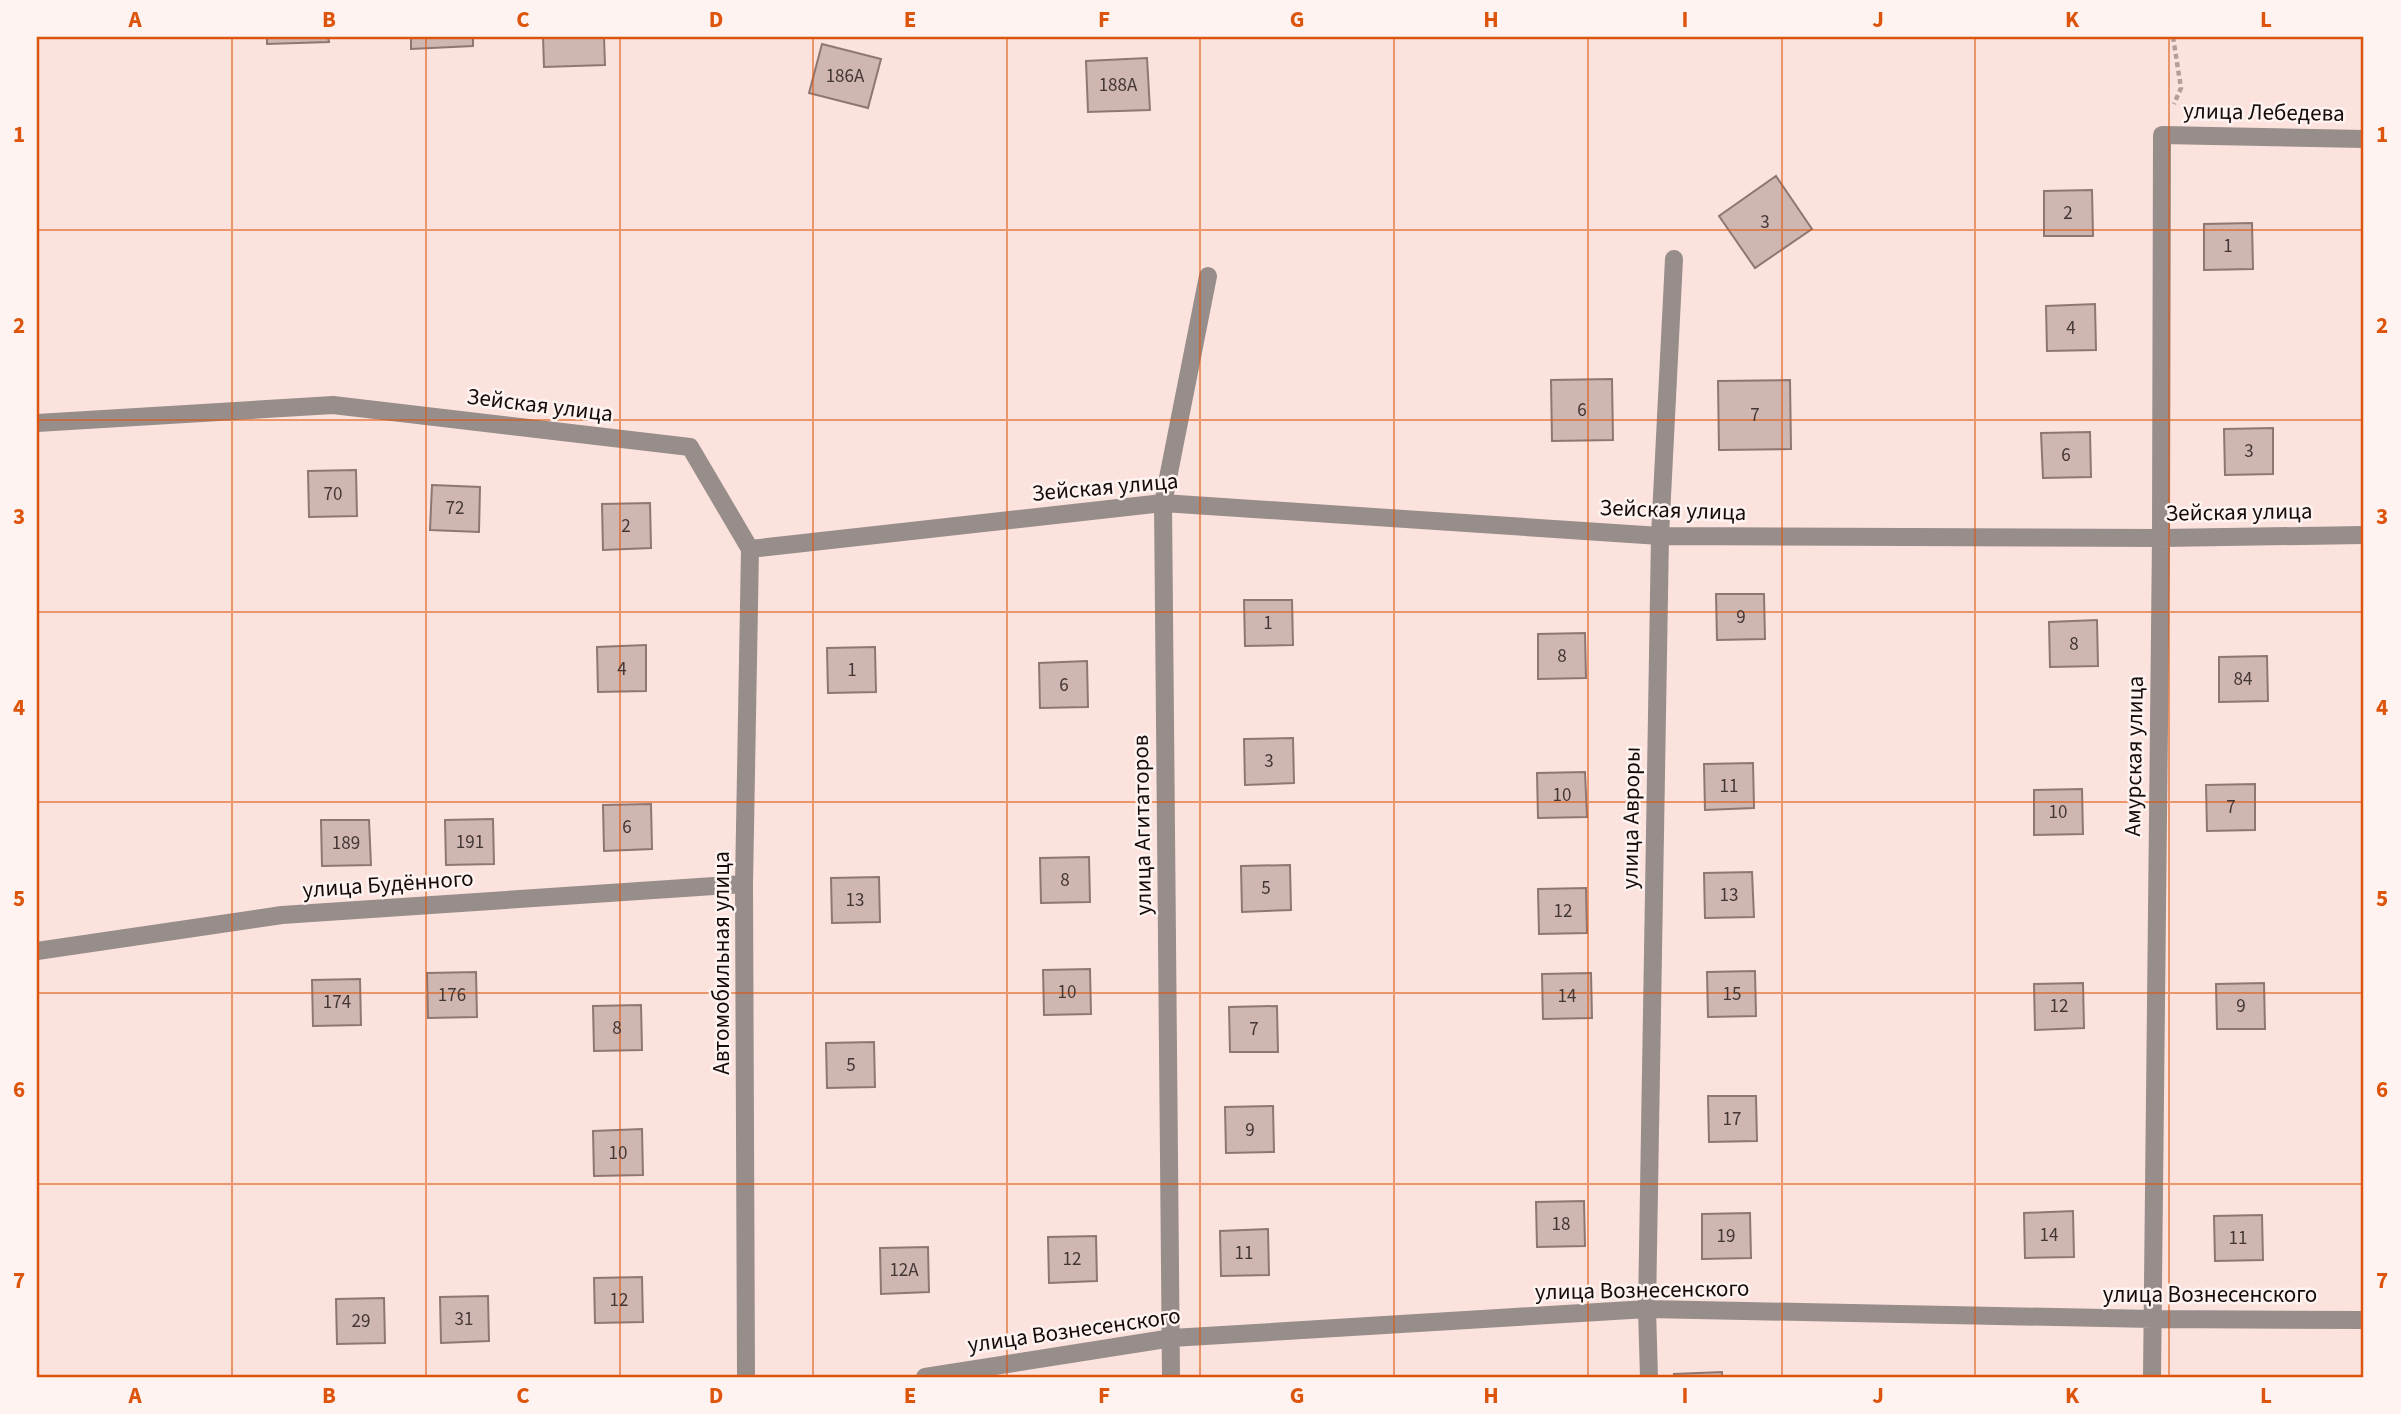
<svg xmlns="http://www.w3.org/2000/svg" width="2401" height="1414" font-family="'Source Sans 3',sans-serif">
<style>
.building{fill:#cfb6b0;stroke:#8e7772;stroke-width:2}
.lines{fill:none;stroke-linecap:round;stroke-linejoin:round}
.path{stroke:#b39f9a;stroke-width:4.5;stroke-dasharray:5 3.5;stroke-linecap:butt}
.minor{stroke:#978d8a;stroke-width:18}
.grid{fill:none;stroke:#dd550c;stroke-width:2;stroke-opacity:0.55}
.labels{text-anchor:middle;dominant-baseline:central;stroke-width:5;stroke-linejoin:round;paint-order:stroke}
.number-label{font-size:19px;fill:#433634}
.street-label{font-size:23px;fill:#140c0a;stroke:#fef3f0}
.neatline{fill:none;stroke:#dd550c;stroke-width:2.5}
.grid-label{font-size:23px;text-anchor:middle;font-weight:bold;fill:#dd550c}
</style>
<rect width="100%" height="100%" fill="#fce2dc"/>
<path class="building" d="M267,37H328L329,42L267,44Z
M411,37H473V46L411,49Z
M543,37H604L605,65L544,67Z
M822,44L881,59L868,108L809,93Z
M1147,58L1150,110L1088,112L1086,61Z
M1776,176L1812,229L1755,268L1719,216Z
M2092,190L2093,236H2044V191Z
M2252,223L2253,269L2204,270V224Z
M2095,304L2096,350L2047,351L2046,306Z
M1612,379L1613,440L1552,441L1551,380Z
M1790,380L1791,449L1719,450L1718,381Z
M2273,428V474L2225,475L2224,429Z
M2090,432L2091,477L2043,478L2041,433Z
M356,470L357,516L309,517L308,471Z
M432,485L480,487L479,532L430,530Z
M650,503L651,548L603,550L602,504Z
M1716,594H1764L1765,639L1717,640Z
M1244,600H1292L1293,645L1245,646Z
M2097,620L2098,666L2050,667L2049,622Z
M1585,633L1586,678L1538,679V634Z
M646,645V691L598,692L597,647Z
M875,647L876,692L828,693L827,648Z
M2267,656L2268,701L2219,702V657Z
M1087,661L1088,707L1040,708L1039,663Z
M1293,738L1294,783L1245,785L1244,739Z
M1753,763L1754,808L1705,810L1704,764Z
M1585,772L1587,817L1538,818L1537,773Z
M2255,784V830L2207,831L2206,785Z
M2082,789L2083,834L2034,835V790Z
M651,804L652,849L604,851L603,805Z
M493,819L494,864L446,865L445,820Z
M321,820H369L371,865L322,866Z
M1089,857L1090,902L1041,903L1040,858Z
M1290,865L1291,910L1242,912L1241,866Z
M1752,872L1754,917L1705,918L1704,873Z
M879,877L880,922L832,923L831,878Z
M1586,888L1587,933L1539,934L1538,889Z
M1090,969L1091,1014L1044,1015L1043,970Z
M1755,971L1756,1016L1708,1017L1707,972Z
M476,972L477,1017L428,1018L427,973Z
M1591,973L1592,1018L1543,1019L1542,974Z
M360,979L361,1025L313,1026L312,980Z
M2083,983L2084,1028L2035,1030L2034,984Z
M2264,983L2265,1029H2217L2216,984Z
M641,1005L642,1050L594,1051L593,1006Z
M1277,1006L1278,1052H1230L1229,1007Z
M874,1042L875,1087L827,1088L826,1043Z
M1708,1096H1756L1757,1141L1709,1142Z
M1273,1106L1274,1152L1226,1153L1225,1107Z
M642,1129L643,1175L594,1176L593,1131Z
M1584,1201L1585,1246L1537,1247L1536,1202Z
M2073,1211L2074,1257L2025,1258L2024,1213Z
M1750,1213L1751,1258L1702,1259V1214Z
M2262,1215L2263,1260L2215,1261L2214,1216Z
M1268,1229L1269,1275L1221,1276L1220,1231Z
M1096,1236L1097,1281L1049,1283L1048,1237Z
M928,1247L929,1292L881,1294L880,1248Z
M642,1277L643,1322L595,1323L594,1278Z
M488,1296L489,1341L441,1343L440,1297Z
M384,1298L385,1343L337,1344L336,1299Z
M1722,1372V1377H1674V1374Z"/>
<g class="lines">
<path class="path" d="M2173,37L2181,88L2174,104"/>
<path class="minor" d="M37,423L333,405L690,447L750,549L1163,503L1660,536L2161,538L2364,535
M37,951L282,915L744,884
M746,1377L744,884L750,549
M925,1377L1172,1338L1647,1309L2153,1319L2364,1320
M1171,1377L1163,503L1208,276
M1649,1377L1647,1309L1660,536L1674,259
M2152,1377L2161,538L2162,135L2364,139"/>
</g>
<path class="grid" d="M232,37V1377M426,37V1377M620,37V1377M813,37V1377M1007,37V1377M1200,37V1377M1394,37V1377M1588,37V1377M1782,37V1377M1975,37V1377M2169,37V1377M37,230H2364M37,420H2364M37,612H2364M37,802H2364M37,993H2364M37,1184H2364"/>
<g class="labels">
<g class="number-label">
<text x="845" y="76">186А</text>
<text x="1118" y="85">188А</text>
<text x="2068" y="213">2</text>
<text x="1765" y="222">3</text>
<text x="2228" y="246">1</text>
<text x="2071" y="328">4</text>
<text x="1582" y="410">6</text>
<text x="1755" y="415">7</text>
<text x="2249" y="451">3</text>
<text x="2066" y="455">6</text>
<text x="333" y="494">70</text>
<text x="455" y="508">72</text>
<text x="626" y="526">2</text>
<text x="1741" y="617">9</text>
<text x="1268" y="623">1</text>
<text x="2074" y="644">8</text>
<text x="1562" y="656">8</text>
<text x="622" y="669">4</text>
<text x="852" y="670">1</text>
<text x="2243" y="679">84</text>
<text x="1064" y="685">6</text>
<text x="1269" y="761">3</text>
<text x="1729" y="786">11</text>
<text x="1562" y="795">10</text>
<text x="2231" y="807">7</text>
<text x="2058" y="812">10</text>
<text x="627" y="827">6</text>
<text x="470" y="842">191</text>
<text x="346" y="843">189</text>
<text x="1065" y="880">8</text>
<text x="1266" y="888">5</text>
<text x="1729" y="895">13</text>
<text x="855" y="900">13</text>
<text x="1563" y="911">12</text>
<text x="1067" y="992">10</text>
<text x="1732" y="994">15</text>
<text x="452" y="995">176</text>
<text x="1567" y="996">14</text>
<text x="337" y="1002">174</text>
<text x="2059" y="1006">12</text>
<text x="2241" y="1006">9</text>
<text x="617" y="1028">8</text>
<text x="1254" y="1029">7</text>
<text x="851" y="1065">5</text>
<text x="1732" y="1119">17</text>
<text x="1250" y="1130">9</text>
<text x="618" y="1153">10</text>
<text x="1561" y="1224">18</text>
<text x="2049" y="1235">14</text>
<text x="1726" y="1236">19</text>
<text x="2238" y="1238">11</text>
<text x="1244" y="1253">11</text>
<text x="1072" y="1259">12</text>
<text x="904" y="1270">12А</text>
<text x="619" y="1300">12</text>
<text x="464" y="1319">31</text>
<text x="361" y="1321">29</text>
</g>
<g class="street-label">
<text transform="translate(2264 112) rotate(1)">улица Лебедева</text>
<text transform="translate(540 405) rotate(7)">Зейская улица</text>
<text transform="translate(1105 487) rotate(-5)">Зейская улица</text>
<text transform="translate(1673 510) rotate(2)">Зейская улица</text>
<text transform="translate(2239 512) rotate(-1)">Зейская улица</text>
<text transform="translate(2134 756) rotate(-89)">Амурская улица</text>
<text transform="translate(1631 818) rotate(-89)">улица Авроры</text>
<text transform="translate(1142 825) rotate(-91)">улица Агитаторов</text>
<text transform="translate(388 884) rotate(-4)">улица Будённого</text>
<text transform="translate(721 963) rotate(-90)">Автомобильная улица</text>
<text transform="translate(1642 1290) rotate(-1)">улица Вознесенского</text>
<text x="2210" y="1294">улица Вознесенского</text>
<text transform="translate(1074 1330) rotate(-8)">улица Вознесенского</text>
</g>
</g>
<rect width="2401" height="1414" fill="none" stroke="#fef3f0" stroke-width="77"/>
<rect x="38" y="38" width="2324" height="1338" class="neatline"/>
<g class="grid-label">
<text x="135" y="27">A</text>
<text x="329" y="27">B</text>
<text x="523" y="27">C</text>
<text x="716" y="27">D</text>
<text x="910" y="27">E</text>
<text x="1104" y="27">F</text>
<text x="1297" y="27">G</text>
<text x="1491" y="27">H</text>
<text x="1685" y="27">I</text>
<text x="1878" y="27">J</text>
<text x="2072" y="27">K</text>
<text x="2266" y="27">L</text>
<text x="19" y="142">1</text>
<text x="2382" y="142">1</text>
<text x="19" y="333">2</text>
<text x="2382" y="333">2</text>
<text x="19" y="524">3</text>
<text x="2382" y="524">3</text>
<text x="19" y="715">4</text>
<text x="2382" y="715">4</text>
<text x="19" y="906">5</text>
<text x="2382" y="906">5</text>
<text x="19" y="1097">6</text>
<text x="2382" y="1097">6</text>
<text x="19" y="1288">7</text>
<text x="2382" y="1288">7</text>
<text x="135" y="1403">A</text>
<text x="329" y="1403">B</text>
<text x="523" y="1403">C</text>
<text x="716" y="1403">D</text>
<text x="910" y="1403">E</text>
<text x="1104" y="1403">F</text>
<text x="1297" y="1403">G</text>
<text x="1491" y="1403">H</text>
<text x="1685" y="1403">I</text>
<text x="1878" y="1403">J</text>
<text x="2072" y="1403">K</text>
<text x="2266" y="1403">L</text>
</g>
</svg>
